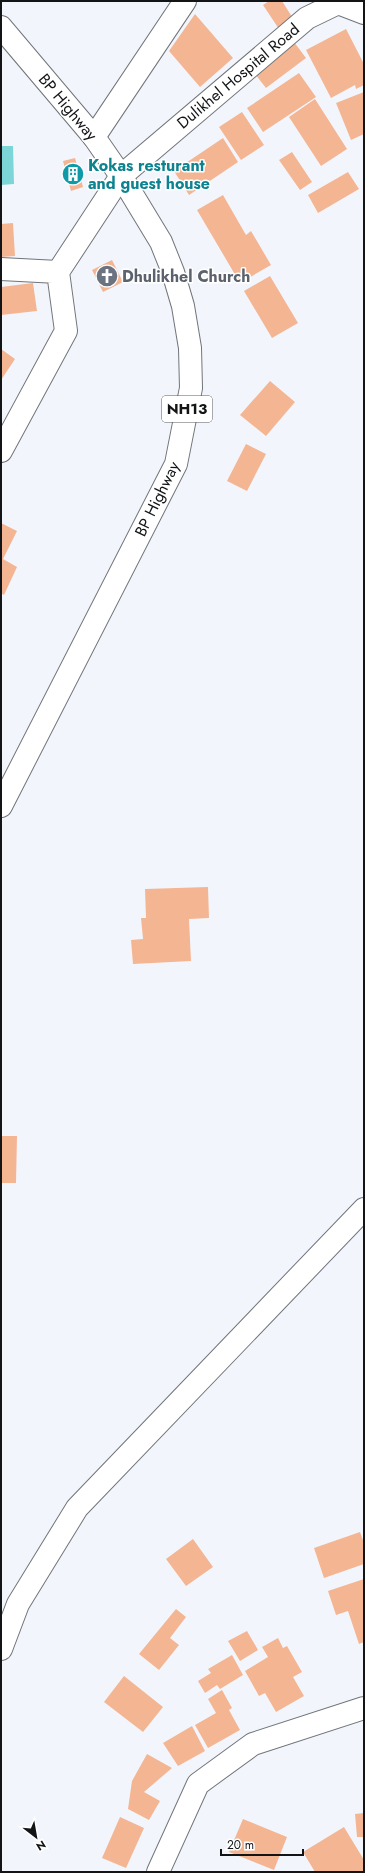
<svg xmlns="http://www.w3.org/2000/svg" width="365" height="1873" font-family="Jost,sans-serif">
<style>
.water{fill:#7cd6d7}
.building{fill:#f4b593}
.lines{fill:none;stroke-linecap:round;stroke-linejoin:round}
.street-casing{stroke:#71757a;stroke-width:24}
.highway-casing{stroke:#71757a;stroke-width:24}
.street{stroke:#fff;stroke-width:22}
.highway{stroke:#fff;stroke-width:22}
.labels{text-anchor:middle;dominant-baseline:central;stroke-width:3;stroke-linejoin:round;paint-order:stroke}
.shield{fill:#fff;stroke:#595a5c;stroke-width:1}
.shield-label{font-size:15px;font-weight:bold;fill:#121416}
.street-label{font-size:16px;fill:#121416;stroke:#fff}
.culture-label{font-size:16px;font-weight:bold;fill:#0d838f;stroke:#fff;text-anchor:start}
.worship-label{font-size:16px;font-weight:bold;fill:#5b616d;stroke:#fff;text-anchor:start}
</style>
<rect width="100%" height="100%" fill="#f2f6fc"/>
<path class="water" d="M1,146H13L14,184L1,185Z"/>
<path class="building" d="M269,1H282L294,20L279,29L263,5Z
M195,14L233,58L200,87L169,51Z
M346,29L364,64V85L356,89L355,85L331,98L306,50Z
M291,38L306,58L266,88L251,69Z
M299,73L316,97L263,132L247,108Z
M364,92V134L351,140L336,103Z
M315,99L347,149L321,166L289,117Z
M242,112L264,145L241,160L219,127Z
M223,138L238,162L189,195L174,171Z
M292,152L312,182L300,190L279,160Z
M75,158L83,187L71,191L63,161Z
M348,172L359,189L318,213L308,195Z
M223,195L246,235L251,231L271,265L240,283L197,210Z
M13,223L15,256L1,257V224Z
M112,260L123,282L103,292L92,270Z
M270,276L298,323L272,338L244,291Z
M33,283L37,311L1,315V287Z
M1,349L15,359L1,380Z
M270,381L295,402L266,436L240,415Z
M246,444L266,454L247,491L227,481Z
M1,523L17,531L3,559L17,567L4,595L1,593Z
M208,887L209,918L189,919L191,961L133,964L131,940L143,939L141,918H146L145,889Z
M1,1136H17L16,1183H1Z
M360,1532L364,1543V1564L324,1578L314,1548Z
M193,1539L213,1567L186,1586L166,1559Z
M364,1579V1642L359,1644L348,1611L336,1615L328,1591Z
M176,1609L186,1617L170,1638L179,1645L159,1670L139,1654Z
M247,1631L258,1650L240,1661L228,1641Z
M278,1638L283,1648L287,1646L302,1672L293,1677L304,1696L276,1712L265,1693L259,1696L245,1671L268,1657L262,1647Z
M232,1655L243,1675L220,1689L217,1685L205,1693L198,1681L211,1673L208,1669Z
M124,1676L163,1707L143,1732L104,1702Z
M222,1690L232,1708L229,1710L240,1730L208,1748L195,1725L216,1713L208,1699Z
M192,1726L205,1751L178,1766L163,1743Z
M147,1754L172,1768L144,1792L160,1801L149,1820L128,1809L132,1781Z
M364,1813V1837H357L355,1814Z
M120,1817L144,1828L126,1868L102,1858Z
M243,1819L287,1837L274,1870L229,1852Z
M344,1827L364,1860V1872H315L303,1852Z"/>
<g class="lines">
<g class="street-casing">
<path id="street" d="M94,137L185,1
M1,269L58,272
M1,451L66,331L58,272L121,176L307,18L338,3L364,13
M1,1649L18,1604L77,1508L364,1209
M158,1872L198,1784L253,1744L364,1708"/>
</g>
<g class="highway-casing">
<path id="highway" d="M1,27L94,137L121,176L161,242L173,272L183,306L190,348L191,388L176,464L1,806"/>
</g>
<use href="#street" class="street"/>
<use href="#highway" class="highway"/>
</g>
<defs>
<g id="building-disc" transform="scale(1.15)"><circle r="9.5" fill="#0f9aa8" stroke="#fff"/><path d="M-4-6H4V6H1V3H-1V6H-4ZM-2.5-4.3h1.7v1.8h-1.7ZM.8-4.3h1.7v1.8H.8ZM-2.5-1h1.7V.8h-1.7ZM.8-1h1.7V.8H.8Z" fill="#fff"/></g>
<g id="church-disc" transform="scale(1.15)"><circle r="9.5" fill="#6b7280" stroke="#fff"/><path d="M-1.2-6h2.4v3.5h3.3v2.4h-3.3V6h-2.4V-.1h-3.3v-2.4h3.3Z" fill="#fff"/></g>
</defs>
<g fill-rule="evenodd">
<use href="#building-disc" x="73" y="174"/>
<use href="#church-disc" x="107" y="276"/>
</g>
<g class="labels">
<rect class="shield" x="162" y="396" width="50" height="26" rx="3"/>
<g class="shield-label">
<text x="187" y="409">NH13</text>
</g>
<g class="street-label">
<text transform="translate(238 76) rotate(-40)">Dulikhel Hospital Road</text>
<text transform="translate(68 107) rotate(50)">BP Highway</text>
<text transform="translate(157 499) rotate(-64)">BP Highway</text>
</g>
<g class="culture-label">
<text x="88" y="165">Kokas resturant<tspan x="88" dy="18">and guest house</tspan></text>
</g>
<g class="worship-label">
<text x="122" y="276">Dhulikhel Church</text>
</g>
</g>
<rect width="365" height="1873" fill="none" stroke="#121416" stroke-width="4"/>
<g transform="translate(36 1837) rotate(149)" stroke="#ffffff" stroke-width="3" paint-order="stroke">
<path d="M0-3L7 15L0 10L-7 15Z" fill="#121416"/>
<text y="-6" font-size="11" font-weight="bold" text-anchor="middle" fill="#121416">N</text>
</g>
<path d="M221 1849v6h82v-6" fill="none" stroke="#121416" stroke-width="2"/>
<text x="227" y="1849" font-size="12" fill="#121416" stroke="#ffffff" stroke-width="3" paint-order="stroke">20 m</text>
</svg>
